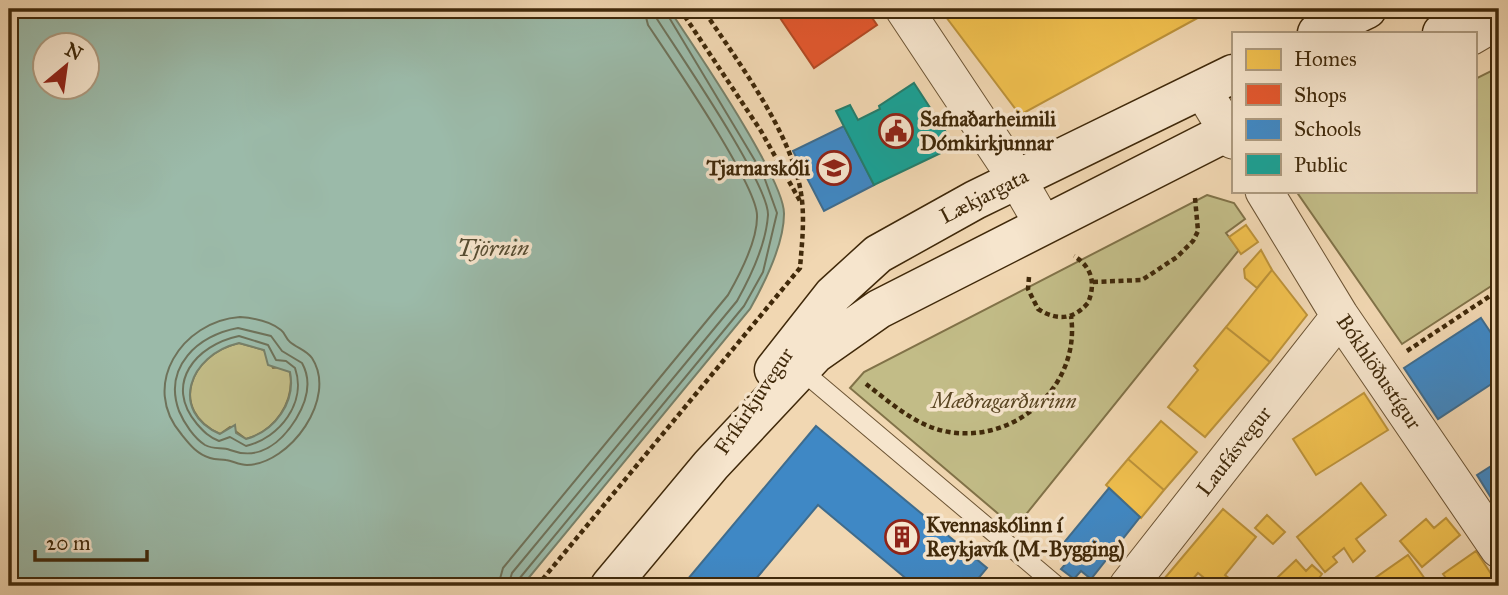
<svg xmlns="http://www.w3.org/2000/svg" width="1508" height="595" font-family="'IM FELL Great Primer',serif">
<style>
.green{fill:#c2bc87;stroke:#817248;stroke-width:2}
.water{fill:#9bbaa9;stroke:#778069;stroke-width:2;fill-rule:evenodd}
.homes{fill:#f2c14e;stroke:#bd933a;stroke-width:2}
.shops{fill:#e4572e;stroke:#b34923;stroke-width:2}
.schools{fill:#3f88c5;stroke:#3f6c8d;stroke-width:2}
.public{fill:#17a398;stroke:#237e6d;stroke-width:2}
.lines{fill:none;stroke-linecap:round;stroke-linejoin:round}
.shore{stroke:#6e725a;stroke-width:2}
.service-casing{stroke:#6c5434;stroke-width:20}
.minor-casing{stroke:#6c5434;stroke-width:39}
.secondary-casing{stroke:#40290a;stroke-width:41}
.path{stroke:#40290a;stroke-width:4.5;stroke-dasharray:5 3.5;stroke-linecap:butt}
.service{stroke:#f6e5cd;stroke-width:18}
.minor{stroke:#f6e5cd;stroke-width:37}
.secondary{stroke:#f6e5cd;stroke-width:38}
.labels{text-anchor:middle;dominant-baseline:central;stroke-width:7;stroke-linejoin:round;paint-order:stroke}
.poi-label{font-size:21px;font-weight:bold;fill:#40290a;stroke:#f6e5cd;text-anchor:start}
.street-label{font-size:21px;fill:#40290a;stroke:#f6e5cd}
.park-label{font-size:21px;font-style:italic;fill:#5a4623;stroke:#f6e5cd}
.water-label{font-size:23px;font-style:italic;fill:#574d32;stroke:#f6e5cd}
</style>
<rect width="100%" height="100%" fill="#f1d7b2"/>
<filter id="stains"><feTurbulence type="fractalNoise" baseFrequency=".00286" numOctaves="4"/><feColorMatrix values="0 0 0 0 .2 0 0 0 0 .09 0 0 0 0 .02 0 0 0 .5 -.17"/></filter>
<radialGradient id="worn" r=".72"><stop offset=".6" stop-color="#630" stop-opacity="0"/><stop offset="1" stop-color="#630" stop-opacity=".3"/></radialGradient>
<path class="green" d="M1499,67V281L1402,344L1296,191H1475V79Z
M1207,195L1234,203L1245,219L1226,233L1239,250L1015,528L850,388L864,372Z
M239,343L264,350L273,368L282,367L290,372C295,402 275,431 246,439L230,427L220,434C168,410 190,354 239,343Z"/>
<path class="water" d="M9,9H669C692,44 785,179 784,214C784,243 764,284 750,309L522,586H9ZM46,46H88V88H46ZM239,343L264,350L268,365L290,372C296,402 275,431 246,439L236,433L235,425L220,434C169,412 188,355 239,343Z"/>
<path class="homes" d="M940,9H1214L1020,115Z
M1246,225L1258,242L1241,254L1229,237Z
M1261,250L1272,270L1257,288L1245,278L1244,269Z
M1272,270L1307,315L1270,362L1226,327Z
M1226,327L1270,362L1205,437L1168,407L1198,370L1194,366Z
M1364,393L1388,430L1316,475L1293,439Z
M1161,421L1197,452L1164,490L1128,459Z
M1128,459L1164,490L1141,518L1106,485Z
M1361,483L1386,515L1356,539L1365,551L1353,562L1344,548L1333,557L1337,562L1325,572L1297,537Z
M1223,509L1256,537L1225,575L1236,584L1214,586L1198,573L1187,586H1172L1164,579Z
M1267,515L1285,532L1273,544L1255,528Z
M1446,518L1460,535L1422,567L1400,541L1426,519L1434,528Z
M1476,551L1499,586H1452L1443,574Z
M1408,555L1430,586H1366L1365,585Z
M1296,560L1306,571L1312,565L1322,574L1317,581L1322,586H1288L1278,577Z"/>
<path class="shops" d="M774,9H866L877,25L814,68Z"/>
<path class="schools" d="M844,126L874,185L824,211L793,151Z
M1481,318L1499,345V379L1438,419L1404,368Z
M816,426L987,568L972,586H915L818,505L750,586H682Z
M1499,461V508L1498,509L1477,475Z
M1109,488L1140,517L1091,579L1081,571L1074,579L1061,569L1069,560L1057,551Z"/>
<path class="public" d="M914,83L949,137L945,151L874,185L836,111L850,105L858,120L880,109L879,106Z"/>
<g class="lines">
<path class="shore" d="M240,317C254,318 270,321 281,330C285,333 286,339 290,342C297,348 306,350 312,358C338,398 290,464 247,465C239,465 233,461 226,460C221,459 216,460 210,458C197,454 190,445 182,435C139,386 182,321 240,317Z
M238,328L271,336L282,351L302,363C312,381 307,401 296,419C281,443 259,461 230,450C222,447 214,450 205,445C194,438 184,423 179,411C163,367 198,335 238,328Z
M239,336L268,345L276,360L286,361L295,368C307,402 280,438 246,446L230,437L219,441C209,437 204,432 197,424C163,384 196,345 239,336Z
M498,586L503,568L728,295C740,274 758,239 757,215C756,183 670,58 648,25L644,9
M508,586L512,573L737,301C751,276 766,245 768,215C769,184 678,52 657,19L655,9
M517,586L519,579L744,306L763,272L777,213L763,174L664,9"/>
<g class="service-casing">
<path id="service" d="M1475,45L1499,31
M800,369L1057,586"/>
</g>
<g class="minor-casing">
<path id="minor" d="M904,9L1017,179L1043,224
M1202,89L1233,140
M1264,191L1340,316L1499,549
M1128,586L1340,316"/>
</g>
<g class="secondary-casing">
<path id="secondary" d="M1317,33L1367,9
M1442,33L1494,9
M774,370L833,295L878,254L975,200L1233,74
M610,586L711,465L815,354L879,309L1233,129"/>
</g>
<path class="path" d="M680,9L761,131L800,201
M1029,277L1028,289L1038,309C1057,321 1073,320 1088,303C1096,283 1092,267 1074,256
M1093,282L1142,280L1177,257L1193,241L1198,231L1195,198
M1407,351L1499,290
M866,384C891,403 917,427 949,432C1017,443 1081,385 1071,316
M537,586L800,268C802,243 805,218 801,193C791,131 737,61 703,9"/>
<use href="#service" class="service"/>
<use href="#minor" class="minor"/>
<use href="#secondary" class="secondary"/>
</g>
<defs>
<g id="civic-ring" transform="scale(1.75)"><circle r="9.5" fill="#f6e5cd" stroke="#8f2418" stroke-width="1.5"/><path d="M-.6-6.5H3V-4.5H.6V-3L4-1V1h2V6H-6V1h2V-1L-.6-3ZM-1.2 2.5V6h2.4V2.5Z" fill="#8f2418"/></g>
<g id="school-ring" transform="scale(1.75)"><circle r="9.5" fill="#f6e5cd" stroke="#8f2418" stroke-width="1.5"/><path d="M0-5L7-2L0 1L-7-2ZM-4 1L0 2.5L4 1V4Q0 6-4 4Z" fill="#8f2418"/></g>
<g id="building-ring" transform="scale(1.75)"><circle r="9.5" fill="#f6e5cd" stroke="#8f2418" stroke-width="1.5"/><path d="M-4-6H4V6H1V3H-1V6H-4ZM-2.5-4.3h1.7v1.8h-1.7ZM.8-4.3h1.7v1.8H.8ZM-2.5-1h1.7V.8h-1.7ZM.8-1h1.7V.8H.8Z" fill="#8f2418"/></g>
</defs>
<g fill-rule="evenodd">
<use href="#civic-ring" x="896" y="131"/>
<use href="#school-ring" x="834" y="168"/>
<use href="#building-ring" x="902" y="537"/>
</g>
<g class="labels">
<g class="poi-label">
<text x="920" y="119">Safnaðarheimili<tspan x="920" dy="24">Dómkirkjunnar</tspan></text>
<text x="810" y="168" text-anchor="end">Tjarnarskóli</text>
<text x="926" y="525">Kvennaskólinn í<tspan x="926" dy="24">Reykjavík (M-Bygging)</tspan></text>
</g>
<g class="street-label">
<text transform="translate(984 196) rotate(-27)">Lækjargata</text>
<text transform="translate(1379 372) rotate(56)">Bókhlöðustígur</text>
<text transform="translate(754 401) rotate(-56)">Fríkirkjuvegur</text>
<text transform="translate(1234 451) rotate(-52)">Laufásvegur</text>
</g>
<g class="park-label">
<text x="1004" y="401">Mæðragarðurinn</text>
</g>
<g class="water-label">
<text x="493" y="248">Tjörnin</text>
</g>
</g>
<rect width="1508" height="595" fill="none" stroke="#f1d7b2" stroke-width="35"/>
<rect x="10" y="10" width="1487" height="574" fill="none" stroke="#40290a" stroke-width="3.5"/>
<rect x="18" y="18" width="1473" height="560" fill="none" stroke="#40290a" stroke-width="2"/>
<rect x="1232" y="32" width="245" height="161" fill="#f6e5cd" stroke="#ad9a7f" stroke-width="2"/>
<rect x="1246" y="49" width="35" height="21" fill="#f2c14e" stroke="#ad9a7f" stroke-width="2"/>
<text x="1294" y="66" font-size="21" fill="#40290a">Homes</text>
<rect x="1246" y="84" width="35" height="21" fill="#e4572e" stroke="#ad9a7f" stroke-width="2"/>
<text x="1294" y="102" font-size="21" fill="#40290a">Shops</text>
<rect x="1246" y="119" width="35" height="21" fill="#3f88c5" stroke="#ad9a7f" stroke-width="2"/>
<text x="1294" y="136" font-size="21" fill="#40290a">Schools</text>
<rect x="1246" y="154" width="35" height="21" fill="#17a398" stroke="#ad9a7f" stroke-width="2"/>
<text x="1294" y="172" font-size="21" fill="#40290a">Public</text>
<g transform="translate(66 66) rotate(29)"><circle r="33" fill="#f6e5cd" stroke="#ad9a7f" stroke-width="2"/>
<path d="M0-5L12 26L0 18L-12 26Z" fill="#8f2418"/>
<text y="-10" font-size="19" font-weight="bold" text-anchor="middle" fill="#40290a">N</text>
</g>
<path d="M35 550v10h112v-10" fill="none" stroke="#40290a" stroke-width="3.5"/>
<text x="46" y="550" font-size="21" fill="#40290a" stroke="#f6e5cd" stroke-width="5" paint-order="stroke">20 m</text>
<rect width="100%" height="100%" filter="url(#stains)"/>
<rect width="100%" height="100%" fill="url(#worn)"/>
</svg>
